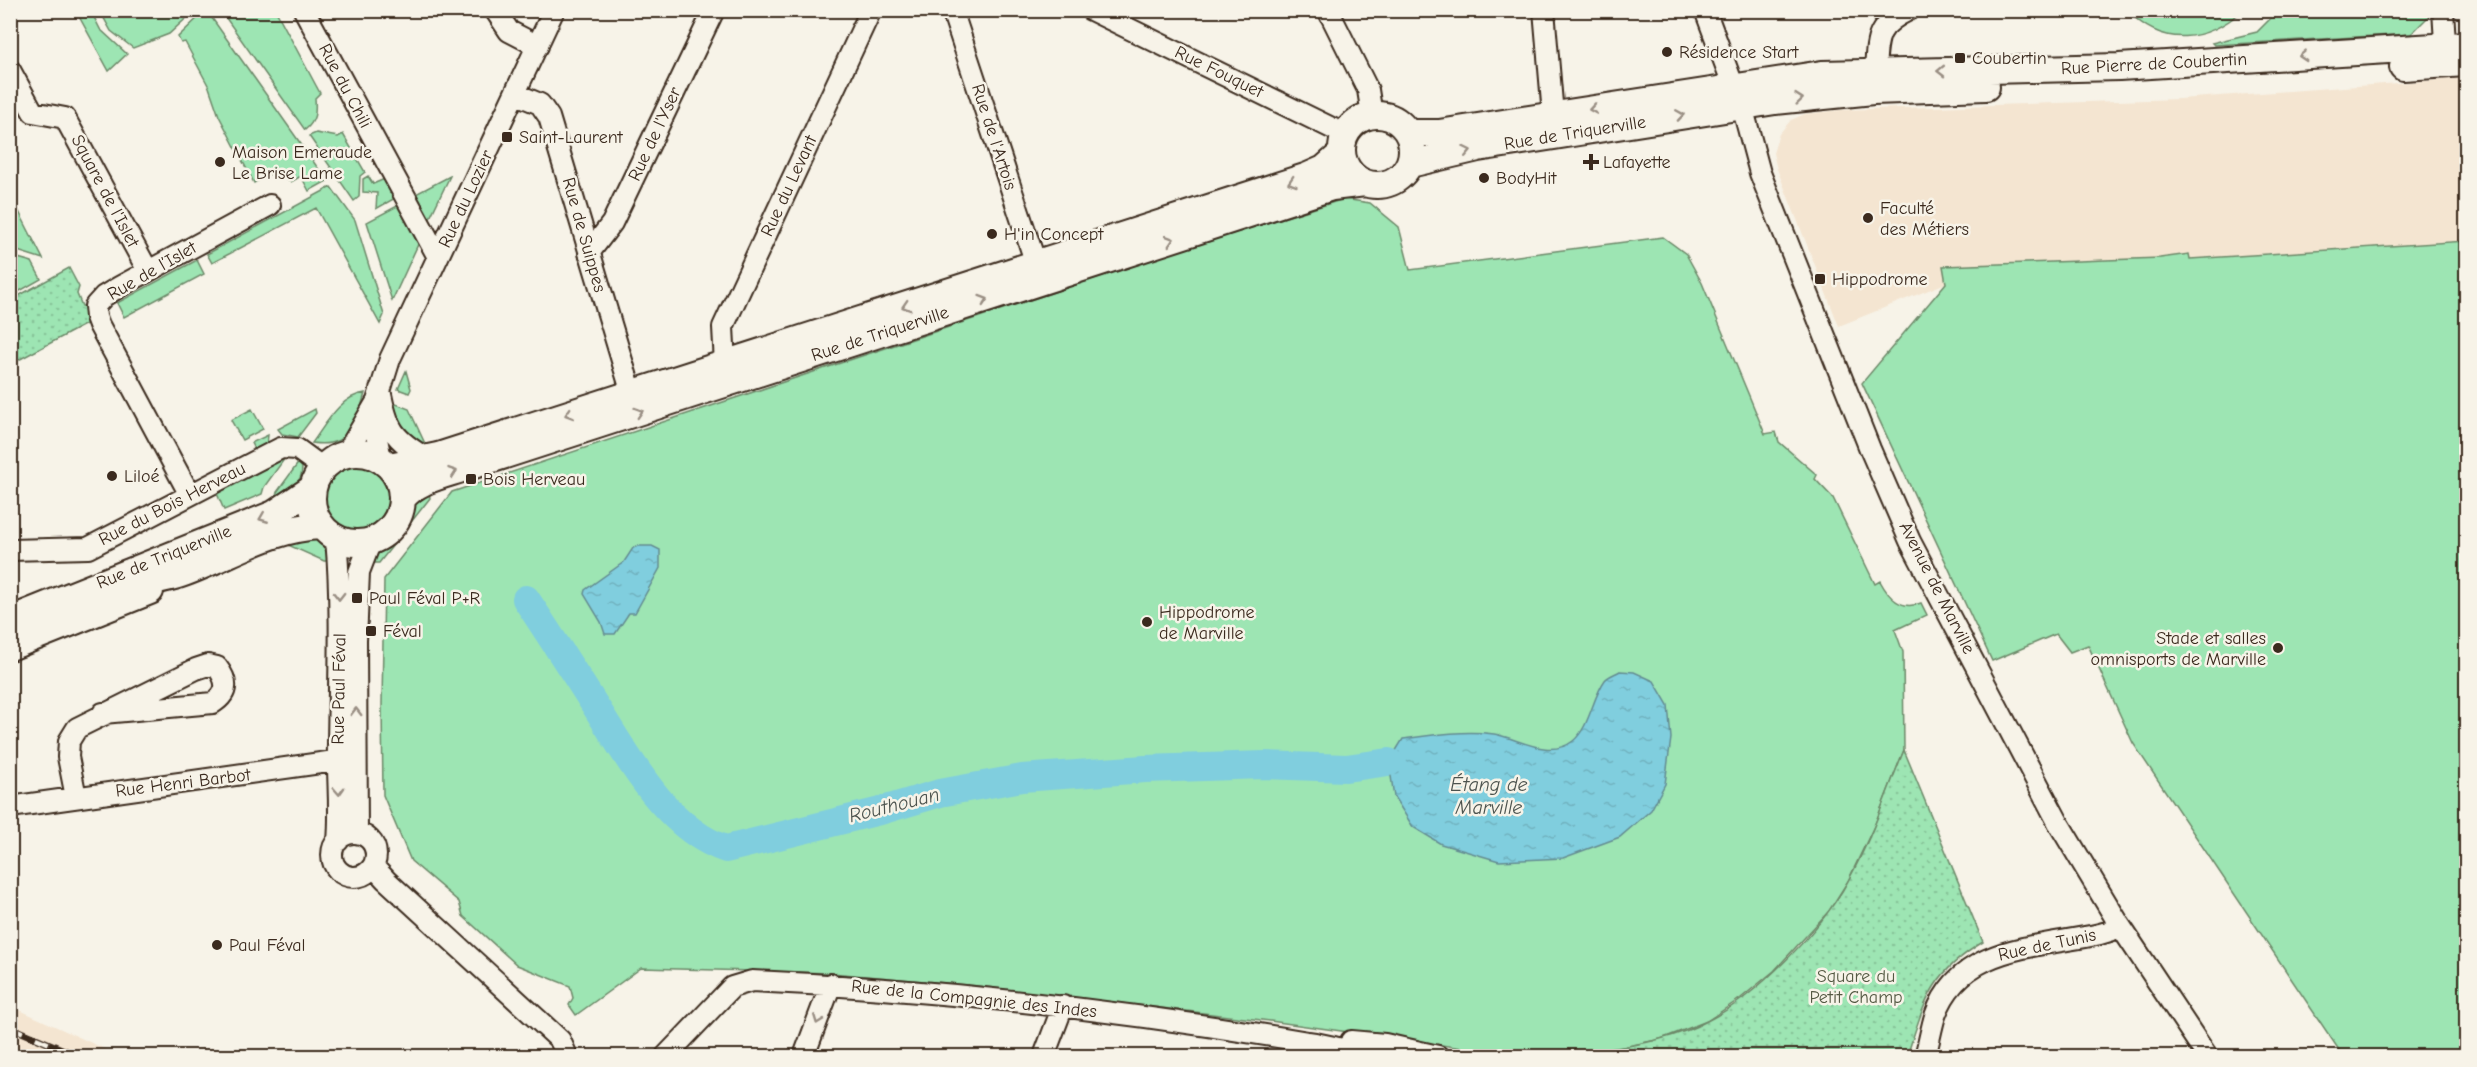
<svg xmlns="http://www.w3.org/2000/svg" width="2477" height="1067" font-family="'Comic Neue',sans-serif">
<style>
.built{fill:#f4e5d1}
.grass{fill:#9de5b3;stroke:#6c8868;stroke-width:1.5}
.park{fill:url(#park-dots);stroke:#6c8868;stroke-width:1.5}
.water{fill:url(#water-ripples);stroke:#648c91;stroke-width:1.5}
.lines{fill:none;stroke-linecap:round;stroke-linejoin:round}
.river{stroke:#80cede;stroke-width:28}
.minor-casing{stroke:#3b2a1e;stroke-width:24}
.major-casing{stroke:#3b2a1e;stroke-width:30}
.minor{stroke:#f7f3e8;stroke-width:20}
.major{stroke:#f7f3e8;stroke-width:26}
.rail-casing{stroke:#3b2a1e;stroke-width:7}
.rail{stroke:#f7f3e8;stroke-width:4.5;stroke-dasharray:14;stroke-linecap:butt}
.oneway{stroke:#998e83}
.poi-dot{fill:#3b2a1e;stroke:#f7f3e8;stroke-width:2}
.labels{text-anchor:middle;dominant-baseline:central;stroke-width:5;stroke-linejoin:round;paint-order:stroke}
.poi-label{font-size:18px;fill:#3b2a1e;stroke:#f7f3e8;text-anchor:start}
.street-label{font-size:18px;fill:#3b2a1e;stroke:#f7f3e8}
.park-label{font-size:18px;fill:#545943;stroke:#f7f3e8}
.water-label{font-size:20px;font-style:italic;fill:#4c534e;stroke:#f7f3e8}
</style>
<defs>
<pattern id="park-dots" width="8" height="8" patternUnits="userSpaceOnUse" patternTransform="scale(1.5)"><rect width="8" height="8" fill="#9de5b3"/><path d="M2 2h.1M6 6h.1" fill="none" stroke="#88c59a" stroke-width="1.8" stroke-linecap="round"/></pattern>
<pattern id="water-ripples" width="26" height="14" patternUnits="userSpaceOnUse" patternTransform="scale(1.5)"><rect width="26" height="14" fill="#80cede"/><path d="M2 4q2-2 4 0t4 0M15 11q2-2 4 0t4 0" fill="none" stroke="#70b1be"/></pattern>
</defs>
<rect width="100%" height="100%" fill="#f7f3e8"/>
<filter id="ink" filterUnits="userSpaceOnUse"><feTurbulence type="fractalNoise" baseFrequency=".0167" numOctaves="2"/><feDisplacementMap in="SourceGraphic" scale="12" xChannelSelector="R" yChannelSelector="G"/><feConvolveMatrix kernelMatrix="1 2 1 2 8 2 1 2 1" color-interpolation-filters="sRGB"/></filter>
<g filter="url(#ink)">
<path class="built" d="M2466,78V241L2189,259V254L2160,258L1943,266L1946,283L1839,326L1777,169L1773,153L1779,134L1791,120L1805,114L1840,110L2179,99Z
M11,1006L120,1056H11Z"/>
<path class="grass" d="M76,11H91L100,29L127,54L109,71Z
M100,11V10L194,11L169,34L133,48L111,31Z
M205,11H207L327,181L309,191L301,176L291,182L273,172L254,183L219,116L209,87L185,42L181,43L178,37Z
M221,11H276L320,93L315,98C316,112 316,121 305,130Z
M2128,11H2242C2206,42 2163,48 2128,11Z
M2278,11L2428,10L2429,16L2411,34L2214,45L2212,43L2257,32Z
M316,133L338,137L343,134L365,172L360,176L359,197L354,201L309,136Z
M368,176L373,184L387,178L397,197L376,209L377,193L363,192V179Z
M450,176L427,224L412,196Z
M331,187L355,220L384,315L380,324L316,208L212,263L207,254Z
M10,196H11L43,259L11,249Z
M1344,199L1370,203L1399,227L1410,270L1663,237L1686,254L1702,283L1765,434L1776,432L1779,442L1817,475L1815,479L1833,498L1875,584L1880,581C1889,598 1901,611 1921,603L1927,615L1895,630L1903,652L1904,750L1875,824L1848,881L1829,911L1774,971L1741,998L1707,1021L1661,1039L1614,1049L1547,1056L1491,1052L1270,1021L969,985L831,973L641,968L576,1015L569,1005L573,998L570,986L517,965L463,916L459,902L411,861L383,795L382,704L384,579L452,492L1196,245Z
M401,204L420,240L392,301L367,222Z
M2466,241V1056H2343L2133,743L2088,645L2070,652L2056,634L1992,661L1862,383L1946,283L1943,266L2160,258L2189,254L2190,259Z
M11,256L32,262L41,279L11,296Z
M197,260L204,274L124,317L117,303Z
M406,371L411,389L409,393L398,389Z
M365,393C357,423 349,449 312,443C326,424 340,396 365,393Z
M391,402L409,409L427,448L402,434Z
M252,409L263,429L242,440L231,420Z
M315,409L316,413L298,437L282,434L278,429Z
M268,435L267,444L255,451L251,443Z
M285,458L264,487L262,494L224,510L216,491L271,462Z
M299,462L302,468C302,485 288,491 275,499L277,492Z
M322 497a33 33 0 1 1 66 0a33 33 0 1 1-66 0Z
M429,492L430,498L379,563H372L377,550L399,528L411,506Z
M313,538L323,546L331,561H324L288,545L286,542Z"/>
<path class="park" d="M69,268L79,287L77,294L82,306H86L90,322L11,364V300Z
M1904,750L1983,942C1930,974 1925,1001 1907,1056H1547C1585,1052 1623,1049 1660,1039C1675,1035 1693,1029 1707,1021C1756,997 1822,929 1848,881C1871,840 1886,794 1904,750Z"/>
<path class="water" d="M638,546H652L660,550V568L635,613H629L615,634H605L601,622L584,594L585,590L624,562L633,548Z
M1620,671L1634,672L1654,681L1668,705L1671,738L1665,784L1651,810L1620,837L1563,858L1499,861L1441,844L1413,827L1394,797L1389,762L1403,739C1432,735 1464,730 1494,734C1518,738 1549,760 1573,741C1590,727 1592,698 1605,680C1608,676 1615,674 1620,671Z"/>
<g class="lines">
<path class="river" d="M526,599C550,635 573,671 596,707C628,757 666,829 726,849L880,811L940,793L1022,778L1145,769L1264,765L1346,768L1389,762"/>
<g class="minor-casing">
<path id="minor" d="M304,10L438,257
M495,10L509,31L538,46
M952,10L1036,264
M1091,10L1346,135
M1328,10L1368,90L1372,115
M1544,10L1553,115
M1705,10L1745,117L1760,173L1870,449L1910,541L2059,824L2119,924L2207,1056
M2443,10L2446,59
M10,70L33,112L65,118L148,271
M1875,72C1877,37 1876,26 1909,10
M516,94L540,104L549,117L632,394
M589,253L612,223L714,10
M725,364L723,327L871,10
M380,389C387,429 393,439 428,459
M376,403V434L381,459
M346,454L377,401L390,359L554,10
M190,495L99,325L96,317L95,306L104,296L119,287L270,205
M336,538C342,606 339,676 338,744C337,777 341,808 338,841
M10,550L88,548L281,448L297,449L323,468
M76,797L68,757L69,741L77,728L196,669L208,665L217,667C228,681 229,693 213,703L103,713
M10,807L356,758
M357,833L356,641L359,572L371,541
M332 855a22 22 0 1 1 44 0a22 22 0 1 1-44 0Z
M373,866L386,880L560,1040L567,1056
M1351,1041L1385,1044L1438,1056
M666,1056L732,987L752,981C938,989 1124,1011 1308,1042C1331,1045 1353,1053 1375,1056
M804,1056L831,984
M1044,1056L1063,1006
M1925,1056C1929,1043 1931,1029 1935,1016C1960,944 2038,948 2100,934L2110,931L2119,924"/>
</g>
<g class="major-casing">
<path id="major" d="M2403,67L2466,63
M1342 150a35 35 0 1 1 70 0a35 35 0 1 1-70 0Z
M1408,133H1439L1822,74L2119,67L2466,45
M1410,164L1478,148L1775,101L1873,91L1986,87
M312 498a45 45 0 1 1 90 0a45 45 0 1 1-90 0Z
M390,466L438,456L1308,176L1324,169L1342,153
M402,499C417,479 446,475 468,467L1332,187L1365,183
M126,588C144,582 163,580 181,574C227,558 272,527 322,526
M10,620L274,514L313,488
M10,647L150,591"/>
</g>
<use href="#minor" class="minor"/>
<use href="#major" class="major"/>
<g class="rail-casing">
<path id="rail" d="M10,1027L78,1056"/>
</g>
<use href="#rail" class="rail"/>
</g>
<defs><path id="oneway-chevron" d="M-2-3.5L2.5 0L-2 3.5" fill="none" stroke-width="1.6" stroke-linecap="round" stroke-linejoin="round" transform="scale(1.5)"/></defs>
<g class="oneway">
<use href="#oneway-chevron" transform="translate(2303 56) rotate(177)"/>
<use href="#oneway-chevron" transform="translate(1941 71) rotate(179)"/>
<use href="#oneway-chevron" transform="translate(1799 99) rotate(-6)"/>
<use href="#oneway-chevron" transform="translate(1593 109) rotate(171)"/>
<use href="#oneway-chevron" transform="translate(1680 115) rotate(-9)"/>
<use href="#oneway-chevron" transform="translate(1467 151) rotate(-12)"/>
<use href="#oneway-chevron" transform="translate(1292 182) rotate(162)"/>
<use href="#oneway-chevron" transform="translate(1170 240) rotate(-18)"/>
<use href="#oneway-chevron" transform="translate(984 300) rotate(-18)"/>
<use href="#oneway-chevron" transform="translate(906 306) rotate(162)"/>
<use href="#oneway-chevron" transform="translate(639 412) rotate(-18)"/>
<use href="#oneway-chevron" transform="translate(569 414) rotate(162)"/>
<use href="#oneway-chevron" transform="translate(453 472) rotate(-19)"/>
<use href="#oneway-chevron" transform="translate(263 518) rotate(158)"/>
<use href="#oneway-chevron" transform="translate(339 596) rotate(90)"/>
<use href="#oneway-chevron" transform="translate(356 712) rotate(-90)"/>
<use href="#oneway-chevron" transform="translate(339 791) rotate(87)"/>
<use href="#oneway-chevron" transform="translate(818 1020) rotate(111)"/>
</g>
</g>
<g class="poi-dot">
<circle cx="1667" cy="52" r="6"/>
<rect x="1954" y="52" width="12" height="12" rx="3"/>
<rect x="501" y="131" width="12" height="12" rx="3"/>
<circle cx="220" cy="162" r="6"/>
<path d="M1588 153h6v6h6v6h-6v6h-6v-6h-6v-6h6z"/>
<circle cx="1484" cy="178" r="6"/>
<circle cx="1868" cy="218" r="6"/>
<circle cx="992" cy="234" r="6"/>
<rect x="1814" y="273" width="12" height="12" rx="3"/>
<circle cx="112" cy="476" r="6"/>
<rect x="465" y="473" width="12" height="12" rx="3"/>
<rect x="351" y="592" width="12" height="12" rx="3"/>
<circle cx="1147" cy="622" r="6"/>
<rect x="365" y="625" width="12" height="12" rx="3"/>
<circle cx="2278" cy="648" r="6"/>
<circle cx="217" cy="945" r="6"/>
</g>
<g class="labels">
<g class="poi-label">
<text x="1679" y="52">Résidence Start</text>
<text x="1972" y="58">Coubertin</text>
<text x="519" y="137">Saint-Laurent</text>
<text x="232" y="152">Maison Emeraude<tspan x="232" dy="21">Le Brise Lame</tspan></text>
<text x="1603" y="162">Lafayette</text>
<text x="1496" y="178">BodyHit</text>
<text x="1880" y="208">Faculté<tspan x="1880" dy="21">des Métiers</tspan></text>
<text x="1004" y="234">H'in Concept</text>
<text x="1832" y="279">Hippodrome</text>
<text x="124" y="476">Liloé</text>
<text x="483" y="479">Bois Herveau</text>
<text x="369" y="598">Paul Féval P+R</text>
<text x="1159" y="612">Hippodrome<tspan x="1159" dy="21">de Marville</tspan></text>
<text x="383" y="631">Féval</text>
<text x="2266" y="638" text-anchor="end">Stade et salles<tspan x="2266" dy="21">omnisports de Marville</tspan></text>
<text x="229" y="945">Paul Féval</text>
</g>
<g class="street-label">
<text transform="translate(2154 64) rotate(-3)">Rue Pierre de Coubertin</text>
<text transform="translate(1219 72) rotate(26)">Rue Fouquet</text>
<text transform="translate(345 86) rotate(62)">Rue du Chili</text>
<text transform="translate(1575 133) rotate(-9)">Rue de Triquerville</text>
<text transform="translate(655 134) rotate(-65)">Rue de l'Yser</text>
<text transform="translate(994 137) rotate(72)">Rue de l'Artois</text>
<text transform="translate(789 186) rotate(-65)">Rue du Levant</text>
<text transform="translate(105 191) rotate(62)">Square de l'Islet</text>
<text transform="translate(466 199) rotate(-65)">Rue du Lozier</text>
<text transform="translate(584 235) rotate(74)">Rue de Suippes</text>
<text transform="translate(152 271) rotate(-30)">Rue de l’Islet</text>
<text transform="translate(880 334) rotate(-18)">Rue de Triquerville</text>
<text transform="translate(172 504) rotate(-27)">Rue du Bois Herveau</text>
<text transform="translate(164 557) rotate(-22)">Rue de Triquerville</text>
<text transform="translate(1937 588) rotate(63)">Avenue de Marville</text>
<text transform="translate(339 689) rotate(-89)">Rue Paul Féval</text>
<text transform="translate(183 783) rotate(-7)">Rue Henri Barbot</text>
<text transform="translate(2047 945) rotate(-12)">Rue de Tunis</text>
<text transform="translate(974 999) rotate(6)">Rue de la Compagnie des Indes</text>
</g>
<g class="park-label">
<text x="1856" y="976">Square du<tspan x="1856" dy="21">Petit Champ</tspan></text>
</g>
<g class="water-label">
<text x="1489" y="784">Étang de<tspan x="1489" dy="23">Marville</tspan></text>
<text transform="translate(894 805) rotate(-14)">Routhouan</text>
</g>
</g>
<rect width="2477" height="1067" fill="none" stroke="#f7f3e8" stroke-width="36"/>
<rect x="18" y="18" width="2441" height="1031" fill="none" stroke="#3b2a1e" stroke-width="2" filter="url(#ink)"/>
</svg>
